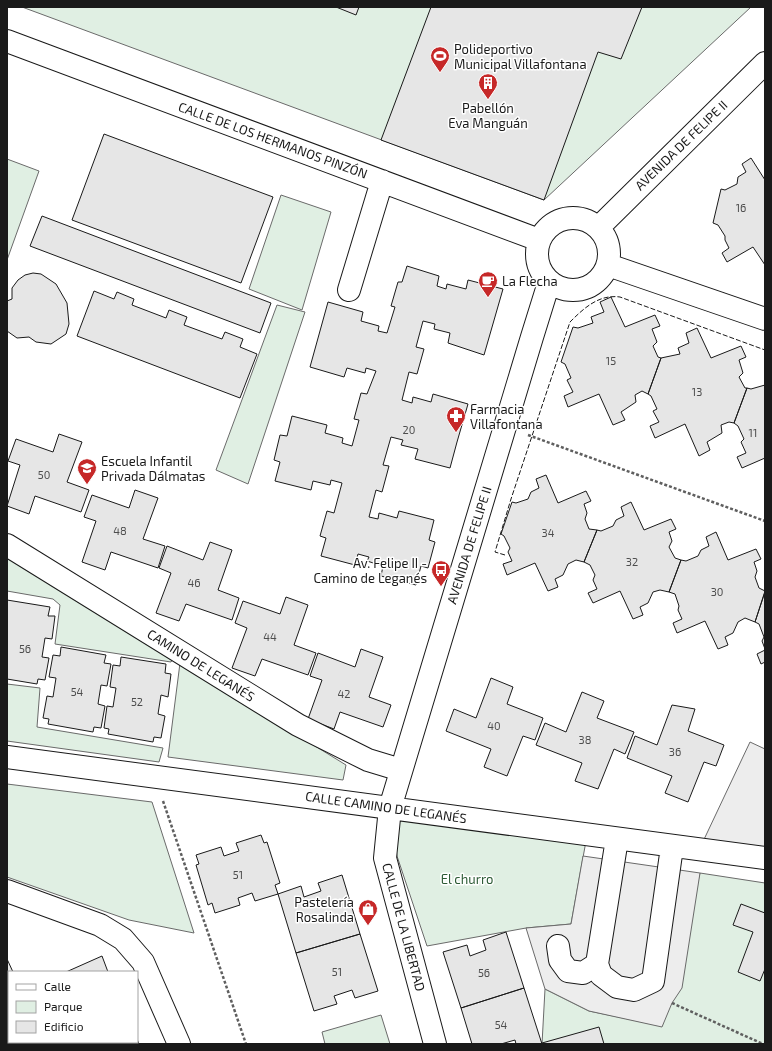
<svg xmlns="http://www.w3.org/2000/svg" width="772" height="1051" font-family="'Exo 2',sans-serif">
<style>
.green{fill:#e0efe3;stroke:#6a6a6a}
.parking{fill:#ededed;stroke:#6a6a6a}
.building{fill:#e6e6e6;stroke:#1a1a1a}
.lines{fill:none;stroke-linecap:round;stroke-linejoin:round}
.minor-casing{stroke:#1a1a1a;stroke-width:24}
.path{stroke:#5f5f5f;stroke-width:2.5;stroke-dasharray:3 2;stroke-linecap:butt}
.minor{stroke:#fff;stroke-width:22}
.fence{stroke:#1a1a1a;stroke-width:1;stroke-dasharray:5 2;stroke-linecap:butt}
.labels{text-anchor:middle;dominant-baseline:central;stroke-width:3;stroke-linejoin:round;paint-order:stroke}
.number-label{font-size:11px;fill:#4d4d4d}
.poi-label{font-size:13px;fill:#1a1a1a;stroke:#fff;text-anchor:start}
.street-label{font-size:13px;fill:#1a1a1a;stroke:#fff}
.park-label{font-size:13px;fill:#2b5a34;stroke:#fff}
</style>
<rect width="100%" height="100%" fill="#fff"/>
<path class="green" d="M22,7H751L544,200Z
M7,159L39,171L7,260Z
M281,195L331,212L302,310L249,289Z
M277,305L305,312L248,484L216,470Z
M7,554L174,657L171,662L55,644L60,605L53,599L7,591Z
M180,663L346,765L343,780L168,757Z
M7,684L40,688L37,727L163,748L159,762L7,741Z
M7,784L152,802L194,933L129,920L7,877Z
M390,808L586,841L571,924L526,928L427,946L397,856Z
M700,873L765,883V1044H542L545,989L589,1011L662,1026Z
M381,1015L390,1044H325L322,1032Z"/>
<path class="parking" d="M750,742L765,749V858L699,850Z
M583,856L700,873L682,988L672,1003L662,1027L589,1011L545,989L526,928L571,924Z"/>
<path class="building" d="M336,7H359L356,15Z
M431,7H642L621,59L598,52L544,200L381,140Z
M104,134L273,197L241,283L72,220Z
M751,158L765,180V265L753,247L727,262L722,253L729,248L725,240V236L718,225L713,223L721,189L725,190L737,184L738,177L746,172L742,164Z
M42,216L271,303L260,333L30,246Z
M407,266L439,276L437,286L446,289L447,284L466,289L468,280L503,289L484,355L448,343L450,333L434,329L435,324L423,321L416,347L424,349L417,374L409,372L402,400L412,403L413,397L431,402L433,394L468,404L457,442L450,468L415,459L418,449L401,445L403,440L391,437L383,465L389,466L382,492L376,490L369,517L378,519L379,513L397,518L399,511L434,520L429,540L435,542L428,568L421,566L416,585L381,576L383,566L367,561L369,557L358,554L355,565L321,556L326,538L320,536L327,511L334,513L342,483L331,480L330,485L313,481L311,490L275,481L280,462L274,460L280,435L287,436L292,416L327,425L325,433L343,438L342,443L352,446L359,420L354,419L361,393L367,394L376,371L366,368L365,373L347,368L344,377L310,367L328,302L363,312L361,321L379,326L378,331L387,333L395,307L391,306L398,282H402Z
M33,273L41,274L56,284L67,303L69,324L66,334L51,344L36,342L29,337L17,338L7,331V301L12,299V288L18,280L25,275Z
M94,291L114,299L117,292L134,299L132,305L166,318L169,310L187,317L184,325L222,339L225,332L243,339L240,347L257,354L240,398L77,336Z
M611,297L625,327L655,315L660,326L652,329L657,342L653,346L658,357L661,358L648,394L642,391L635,395L636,402L621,412L625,420L613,425L599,394L568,407L564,396L573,392L567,380L571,378L565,364L561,362L573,327L578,328L593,323L591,317L604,312L600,302Z
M697,328L711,358L741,346L746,357L739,360L743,373L739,377L745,388H747L734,423L729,422L721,425L722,433L707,442L710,450L699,456L685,424L655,438L650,426L659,422L653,411L657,409L651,396L648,394L661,358L680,354L678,348L689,343L686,333Z
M765,385V458L742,468L737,457L746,453L741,442L744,439L738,426L734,423L747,388L751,389Z
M59,434L82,442L67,482L89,490L81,512L35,496L29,514L7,506L20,465L8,461L16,439L53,452Z
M546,475L558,503L586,491L591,501L584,504L587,513L585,519L589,529L597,530L584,562L576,560L568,564L563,575L555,579L558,587L548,591L535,563L507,575L503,564L512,561L508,552L510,548L504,536L501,534L512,502L516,503L528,499L531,492L539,488L536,479Z
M135,490L158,498L143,539L165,546L158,568L111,552L105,570L82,562L96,521L84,517L92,495L129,508Z
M631,502L644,530L671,519L676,529L669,532L672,541L669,547L675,558L681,560L669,592L660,590L653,592L648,603L640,607L643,615L633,619L620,591L593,603L588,593L597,589L593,580L595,575L590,565L584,562L597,530L601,531L613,526L616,520L624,516L621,507Z
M716,532L728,560L756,549L761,559L754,562L757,571L755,577L759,588L765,591L755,622L745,618L738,622L733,633L725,637L728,645L718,649L705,621L677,633L673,623L682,619L678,610L679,606L675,594L669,592L681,560L686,561L698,556L701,550L709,546L706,537Z
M210,542L232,550L218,590L239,598L232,620L186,604L179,621L156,613L171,573L159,568L167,546L203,560Z
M765,592V649L762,641L764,637L759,624L755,622Z
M286,597L308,605L294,645L316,653L308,675L262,659L255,676L232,668L247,628L235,623L243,601L280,614Z
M7,600L50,607L48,616H55L52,639L45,638L42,657L49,658L45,680L38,679L37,684L7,679Z
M61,647L106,655L104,663L111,664L107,686L101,685L98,704L105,706L101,728L94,727L93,732L48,724L49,719L43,718L47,696L53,697L56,678L49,677L53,655L60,656Z
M361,649L383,657L369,697L391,705L383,727L340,712L334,729L308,719L322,680L310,676L318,653L355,667Z
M765,650V662L761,664L757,654Z
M121,657L166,664L165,673L171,674L168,697L161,695L158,714L165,716L161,738L154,737L153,742L108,734L109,729L104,728L107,706L113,707L116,688L110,687L113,665L120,666Z
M491,678L513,687L507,704L543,718L535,740L523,736L507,776L484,767L491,749L446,731L454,709L476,718Z
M582,692L604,701L597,718L634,732L625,754L614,749L598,789L575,781L582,763L536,745L545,723L566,732Z
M672,705L695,709L688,731L724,745L716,766L704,762L688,802L665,793L672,776L627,758L635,736L657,745Z
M261,835L264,843L267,842L280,883L275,885L278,894L255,901L252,893L238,898L240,905L215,913L212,903L208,905L196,865L199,864L196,855L221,847L224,856L239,851L236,843Z
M342,875L360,934L296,953L278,894L301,886L304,897L321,891L318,883Z
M741,904L765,913V969L760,981L738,972L753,932L733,925Z
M506,932L524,988L461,1008L443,952L467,945L470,956L486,950L483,940Z
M360,934L378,991L355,998L352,990L334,996L337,1004L314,1011L296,953Z
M102,956L108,972H66Z
M7,959L13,972H9V1002H7Z
M524,988L542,1044H516L515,1040L501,1044H472L461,1008Z
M599,1027L604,1044H542V1043Z
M137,1039L139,1044H91L95,1042H137Z
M49,1042H95L91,1044H49Z"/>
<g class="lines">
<g class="minor-casing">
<path id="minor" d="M7,41L539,240
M537 254a36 36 0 1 1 72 0a36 36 0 1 1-72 0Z
M598,228L765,63
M608,265L765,319
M349,290L382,181
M7,545L298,725L368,760L401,770
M7,757L765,858
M617,839L597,964L601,975L617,987L634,990L653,981L672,847
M7,891L100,925L123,939L143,962L179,1044
M558,946L560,960L568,971L583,973L597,964
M11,1042L18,1044
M435,1044L385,858L390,808L532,337L546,292L552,285"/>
</g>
<path class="path" d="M528,435L765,521
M163,801L246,1044
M672,1003L763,1044"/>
<use href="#minor" class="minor"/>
<path class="fence" d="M505,555L495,552L511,499L570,322C584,308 599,294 620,297L765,350"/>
</g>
<defs>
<g id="stadium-pin" transform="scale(1)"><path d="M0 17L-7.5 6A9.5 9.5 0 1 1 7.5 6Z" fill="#c62828" stroke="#fff"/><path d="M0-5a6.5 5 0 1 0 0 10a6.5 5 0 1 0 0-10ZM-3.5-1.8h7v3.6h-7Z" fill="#fff"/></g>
<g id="building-pin" transform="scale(1)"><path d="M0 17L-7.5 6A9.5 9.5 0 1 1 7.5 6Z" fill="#c62828" stroke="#fff"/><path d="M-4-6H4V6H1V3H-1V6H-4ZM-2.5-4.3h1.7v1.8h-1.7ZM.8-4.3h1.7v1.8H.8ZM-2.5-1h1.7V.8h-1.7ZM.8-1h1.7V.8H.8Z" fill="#fff"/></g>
<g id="cafe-pin" transform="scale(1)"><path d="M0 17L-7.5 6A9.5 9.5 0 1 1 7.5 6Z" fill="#c62828" stroke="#fff"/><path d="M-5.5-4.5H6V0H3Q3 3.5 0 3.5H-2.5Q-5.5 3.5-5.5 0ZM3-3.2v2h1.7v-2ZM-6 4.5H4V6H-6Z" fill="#fff"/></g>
<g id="pharmacy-pin" transform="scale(1)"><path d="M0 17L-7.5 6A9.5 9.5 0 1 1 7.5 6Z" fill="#c62828" stroke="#fff"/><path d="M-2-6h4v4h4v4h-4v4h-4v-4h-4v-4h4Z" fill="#fff"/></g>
<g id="school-pin" transform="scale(1)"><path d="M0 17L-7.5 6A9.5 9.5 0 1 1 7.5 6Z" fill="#c62828" stroke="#fff"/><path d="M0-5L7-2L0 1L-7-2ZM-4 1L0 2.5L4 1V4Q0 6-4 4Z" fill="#fff"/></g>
<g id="bus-pin" transform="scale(1)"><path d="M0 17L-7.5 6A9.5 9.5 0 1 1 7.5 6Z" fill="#c62828" stroke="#fff"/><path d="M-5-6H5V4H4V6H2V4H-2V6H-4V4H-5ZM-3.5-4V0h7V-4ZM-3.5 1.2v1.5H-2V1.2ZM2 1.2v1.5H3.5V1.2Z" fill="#fff"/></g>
<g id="shop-pin" transform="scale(1)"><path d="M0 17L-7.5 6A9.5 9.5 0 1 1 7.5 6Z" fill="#c62828" stroke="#fff"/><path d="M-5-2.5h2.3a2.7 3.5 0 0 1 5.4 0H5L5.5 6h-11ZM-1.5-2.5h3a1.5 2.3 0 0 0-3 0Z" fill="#fff"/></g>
</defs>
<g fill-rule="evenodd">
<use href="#stadium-pin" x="440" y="56"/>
<use href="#building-pin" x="488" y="83"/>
<use href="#cafe-pin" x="488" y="281"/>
<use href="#pharmacy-pin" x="456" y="416"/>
<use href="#school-pin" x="87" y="468"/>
<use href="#bus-pin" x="441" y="570"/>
<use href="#shop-pin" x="368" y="909"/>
</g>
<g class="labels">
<g class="number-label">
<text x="741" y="207">16</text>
<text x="611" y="360">15</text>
<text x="697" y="391">13</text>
<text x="409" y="429">20</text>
<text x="753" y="432">11</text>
<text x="44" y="474">50</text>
<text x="120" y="530">48</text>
<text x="548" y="532">34</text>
<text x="632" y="561">32</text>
<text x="194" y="582">46</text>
<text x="717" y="591">30</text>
<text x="270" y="636">44</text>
<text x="25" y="648">56</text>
<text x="77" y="691">54</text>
<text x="344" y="693">42</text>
<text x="137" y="701">52</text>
<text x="494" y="725">40</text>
<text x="585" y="739">38</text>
<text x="675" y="751">36</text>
<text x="238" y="874">51</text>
<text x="337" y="971">51</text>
<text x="484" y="972">56</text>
<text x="501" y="1024">54</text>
</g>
<g class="poi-label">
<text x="454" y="49">Polideportivo<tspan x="454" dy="15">Municipal Villafontana</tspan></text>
<text x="488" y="108" text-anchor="middle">Pabellón<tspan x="488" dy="15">Eva Manguán</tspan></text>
<text x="502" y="281">La Flecha</text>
<text x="470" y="409">Farmacia<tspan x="470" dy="15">Villafontana</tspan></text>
<text x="101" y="461">Escuela Infantil<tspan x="101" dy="15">Privada Dálmatas</tspan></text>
<text x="427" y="563" text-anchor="end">Av. Felipe II -<tspan x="427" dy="15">Camino de Leganés</tspan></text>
<text x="354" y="902" text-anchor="end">Pastelería<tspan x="354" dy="15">Rosalinda</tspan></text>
</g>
<g class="street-label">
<text transform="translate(273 140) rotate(20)">CALLE DE LOS HERMANOS PINZÓN</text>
<text transform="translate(681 145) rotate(-44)">AVENIDA DE FELIPE II</text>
<text transform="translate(469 545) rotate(-73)">AVENIDA DE FELIPE II</text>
<text transform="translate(201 665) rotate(32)">CAMINO DE LEGANÉS</text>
<text transform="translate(386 807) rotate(8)">CALLE CAMINO DE LEGANÉS</text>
<text transform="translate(404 927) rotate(75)">CALLE DE LA LIBERTAD</text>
</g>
<g class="park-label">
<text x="467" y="879">El churro</text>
</g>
</g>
<rect width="772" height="1051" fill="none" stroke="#1a1a1a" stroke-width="16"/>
<rect x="8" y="971" width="130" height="72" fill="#ffffff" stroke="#a3a3a3"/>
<rect x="16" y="984" width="20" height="6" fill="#ffffff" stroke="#a3a3a3"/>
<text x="44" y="991" font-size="12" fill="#1a1a1a">Calle</text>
<rect x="16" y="1001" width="20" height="12" fill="#e0efe3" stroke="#a3a3a3"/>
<text x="44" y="1011" font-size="12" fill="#1a1a1a">Parque</text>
<rect x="16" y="1021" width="20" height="12" fill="#e6e6e6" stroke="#a3a3a3"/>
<text x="44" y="1031" font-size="12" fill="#1a1a1a">Edificio</text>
</svg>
